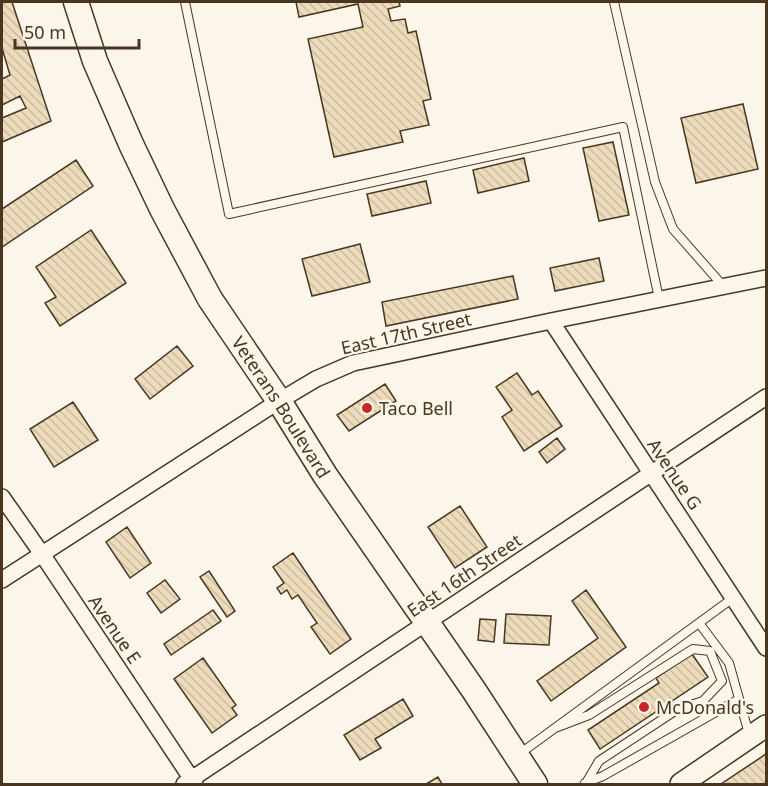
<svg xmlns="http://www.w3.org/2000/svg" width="768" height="786" font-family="'Noto Sans',sans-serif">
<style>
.building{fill:url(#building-back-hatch);stroke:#4a3520;stroke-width:1.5}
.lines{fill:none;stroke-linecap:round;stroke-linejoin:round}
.lane-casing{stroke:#4a3520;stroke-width:10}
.street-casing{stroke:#4a3520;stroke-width:18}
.secondary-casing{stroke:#4a3520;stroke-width:24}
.primary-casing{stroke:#4a3520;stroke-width:27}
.lane{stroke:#fbf6e9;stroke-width:8}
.street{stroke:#fbf6e9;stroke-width:15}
.secondary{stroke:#fbf6e9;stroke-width:21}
.primary{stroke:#fbf6e9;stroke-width:24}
.poi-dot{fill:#c62828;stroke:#fbf6e9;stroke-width:2}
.labels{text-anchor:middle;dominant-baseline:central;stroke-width:4.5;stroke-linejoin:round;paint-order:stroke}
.street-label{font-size:18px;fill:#4a3520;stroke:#fbf6e9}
.poi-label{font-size:18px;fill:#4a3520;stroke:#fbf6e9;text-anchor:start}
</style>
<defs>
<pattern id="building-back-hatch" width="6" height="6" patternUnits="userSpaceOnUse" patternTransform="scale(1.5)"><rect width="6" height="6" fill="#ecdcbc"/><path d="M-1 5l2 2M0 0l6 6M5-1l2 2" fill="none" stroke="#ccbda1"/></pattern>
</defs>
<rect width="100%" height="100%" fill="#fbf6e9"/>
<path class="building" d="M2,2H12L51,121L2,142V118L26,108L20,96L2,105V79L10,75L2,48Z
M296,2H399L400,6L388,9L391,21L405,19L408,33L416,31L431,99L423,101L429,125L400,131L403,142L334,157L308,39L363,27L358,4L299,17Z
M743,104L758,169L696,183L681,118Z
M613,142L629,215L599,221L583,148Z
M524,158L529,181L478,193L473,170Z
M76,160L93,186L2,247V209Z
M426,181L431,203L372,216L367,194Z
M91,230L126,283L60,326L45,303L56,297L36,267Z
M360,244L370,282L312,296L302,259Z
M599,258L604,281L555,291L550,268Z
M513,276L518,299L386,326L382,302Z
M177,346L193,366L150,399L135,379Z
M517,373L532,395L538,391L562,426L524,451L502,417L512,410L496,387Z
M385,384L396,401L349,431L337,415Z
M73,402L98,440L54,467L30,429Z
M557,438L565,449L547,463L539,452Z
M460,506L487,547L455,568L428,527Z
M127,527L151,563L130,578L106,542Z
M293,553L351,639L330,654L311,627L317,623L298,595L292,599L287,590L281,594L277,588L284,583L273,567Z
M209,571L235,611L227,617L200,577Z
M165,580L180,599L161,613L147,593Z
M586,590L626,647L551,701L537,681L598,638L572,601Z
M213,610L221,621L171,655L164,644Z
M506,614L551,616L549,645L504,643Z
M480,619L496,620L494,642L478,640Z
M692,654L708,677L600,749L588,730L659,683L656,678Z
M203,658L236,705L232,708L237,715L212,733L174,679Z
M403,699L413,716L375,739L381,748L360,760L344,735Z
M766,754V784H721Z
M438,777L442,784H426Z"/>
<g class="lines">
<g class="lane-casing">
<path id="lane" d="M185,2L229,214L623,127L659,299
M614,2L655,182L673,229L724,287
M699,623L729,663L749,734
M555,728L589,715L693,649L710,651L722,681L703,701L678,709L599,761L586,783
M518,755L733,598
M585,783L603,776L739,699"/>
</g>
<g class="street-casing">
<path id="street" d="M551,321L766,648
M2,497L42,554L195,784
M2,580L279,401L316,379L353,363L551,321L766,278
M184,784L766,397"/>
</g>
<g class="secondary-casing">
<path id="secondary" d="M681,784L766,726"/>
</g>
<g class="primary-casing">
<g id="primary">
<path id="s1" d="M76,2L95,61L131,144L162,209L210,299L279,401L325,475L473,689L535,784"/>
</g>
</g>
<use href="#lane" class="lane"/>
<use href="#street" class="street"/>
<use href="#secondary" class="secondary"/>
<use href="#primary" class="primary"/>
</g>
<g class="poi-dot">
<circle cx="367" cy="408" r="6"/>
<circle cx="644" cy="707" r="6"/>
</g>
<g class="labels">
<g class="street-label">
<text transform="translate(406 333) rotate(-13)">East 17th Street</text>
<text stroke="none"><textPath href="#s1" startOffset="456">Veterans Boulevard</textPath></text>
<text transform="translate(675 474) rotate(56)">Avenue G</text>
<text transform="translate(464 575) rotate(-34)">East 16th Street</text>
<text transform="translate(115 629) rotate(56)">Avenue E</text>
</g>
<g class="poi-label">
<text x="379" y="408">Taco Bell</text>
<text x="656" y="707">McDonald's</text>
</g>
</g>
<rect width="768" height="786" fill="none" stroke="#4a3520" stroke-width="6"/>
<path d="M15 39v9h124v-9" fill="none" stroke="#4a3520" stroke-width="3"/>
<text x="24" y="39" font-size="18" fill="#4a3520" stroke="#fbf6e9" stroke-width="4.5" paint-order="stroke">50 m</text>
</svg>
